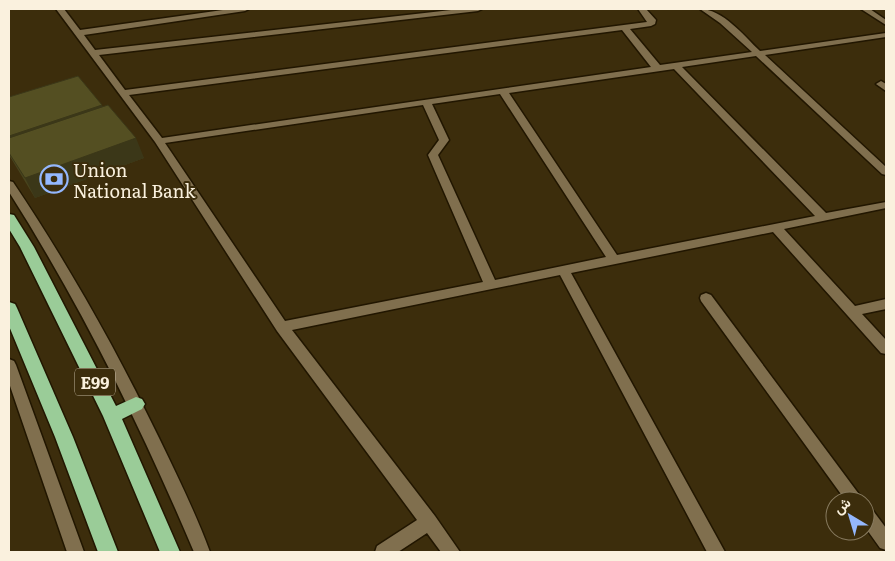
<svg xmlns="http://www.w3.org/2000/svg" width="895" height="561" font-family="Literata,Vazirmatn,serif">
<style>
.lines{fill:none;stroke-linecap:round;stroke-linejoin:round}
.street-casing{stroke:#211600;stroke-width:3}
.secondary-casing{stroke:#211600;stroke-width:3}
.highway-casing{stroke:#211600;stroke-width:3}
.street{fill:#806f4e;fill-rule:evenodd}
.secondary{fill:#806f4e;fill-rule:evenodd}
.highway{fill:#9acc98;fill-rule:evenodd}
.wall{fill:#48441d}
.shaded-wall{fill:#3b3718}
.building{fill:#544f22;stroke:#3b3718}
.labels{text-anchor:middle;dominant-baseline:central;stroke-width:4;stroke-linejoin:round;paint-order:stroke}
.shield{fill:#3c2d0c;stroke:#c1b69f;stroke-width:1}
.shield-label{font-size:16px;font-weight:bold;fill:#faf1de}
.poi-label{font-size:18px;fill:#faf1de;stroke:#3c2d0c;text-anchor:start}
</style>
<rect width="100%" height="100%" fill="#3c2d0c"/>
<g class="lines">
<g class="street-casing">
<path id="street" d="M56,9H64L80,30L230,9H249L245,11L84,35L95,50L460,9H482L478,11L99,55L125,90L647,22L638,9H646L656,20L655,24L651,26L630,29L660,65L752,52L720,23L700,9C723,9 744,36 760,51L886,33V37L765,55L886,167V175L882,174L756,56L682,67L826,213L886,202V208L784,229L855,306L886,299V309L862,314L886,340V354L881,353L773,232L571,273L725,552H707L560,275L292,330L435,516L460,552H441L427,533L398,552H375L377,546L417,520L277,331L155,142ZM622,30L651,67L162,138L129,95ZM674,69L815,216L617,255L509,93ZM500,94L606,257L495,280L438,155L449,140L432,104ZM423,105L439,140L428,155L483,282L285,321L165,143Z
M861,9H870L886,20V25Z
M881,81L886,84V91L876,84Z
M706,293L711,295L864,501H846L701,301L700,298L701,295Z
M865,505L871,508L886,528V550L880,548L865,527Z"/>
</g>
<g class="secondary-casing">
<path id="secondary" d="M9,181L13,182C68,264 116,349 159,438C177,475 196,514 210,552H194C141,427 82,307 9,192Z
M9,359L14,361L16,365L84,552H67L9,383Z"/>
</g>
<g class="highway-casing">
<path id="highway" d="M9,214L14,215L34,247L116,406L136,397L142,399L145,404L142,409L122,419L180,552H160L103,416L20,247L9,229Z
M9,302L15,304L17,308L73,437L118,552H98L55,437L9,326Z"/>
</g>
<use href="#street" class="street"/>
<use href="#secondary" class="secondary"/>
<use href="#highway" class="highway"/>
</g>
<path class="wall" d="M9,97L103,107L144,158L35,198L9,155Z"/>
<path class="shaded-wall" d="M102,105L108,120L9,153V136Z
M136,138L144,158L35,198L25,178Z"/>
<path class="building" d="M78,76L102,105L9,136V97Z
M108,105L136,138L25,178L9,153V138Z"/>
<defs>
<g id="bank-ring" transform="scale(1.4375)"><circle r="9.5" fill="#3c2d0c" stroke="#94b7fd" stroke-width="1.5"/><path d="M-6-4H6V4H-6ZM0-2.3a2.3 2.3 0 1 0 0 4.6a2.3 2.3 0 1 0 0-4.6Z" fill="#94b7fd"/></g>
</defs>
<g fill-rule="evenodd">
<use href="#bank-ring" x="54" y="179"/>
</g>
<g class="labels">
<rect class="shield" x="75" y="368.5" width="40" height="27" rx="4"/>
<g class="shield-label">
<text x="95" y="382">E99</text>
</g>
<g class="poi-label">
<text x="73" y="169">Union<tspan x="73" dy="21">National Bank</tspan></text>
</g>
</g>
<rect width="895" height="561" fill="none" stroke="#faf1de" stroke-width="20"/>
<g transform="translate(850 516) rotate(322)"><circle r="24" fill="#3c2d0c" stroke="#887b60"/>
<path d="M0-4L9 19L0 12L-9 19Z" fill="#94b7fd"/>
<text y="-8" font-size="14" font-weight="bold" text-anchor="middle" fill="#faf1de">ش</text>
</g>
</svg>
